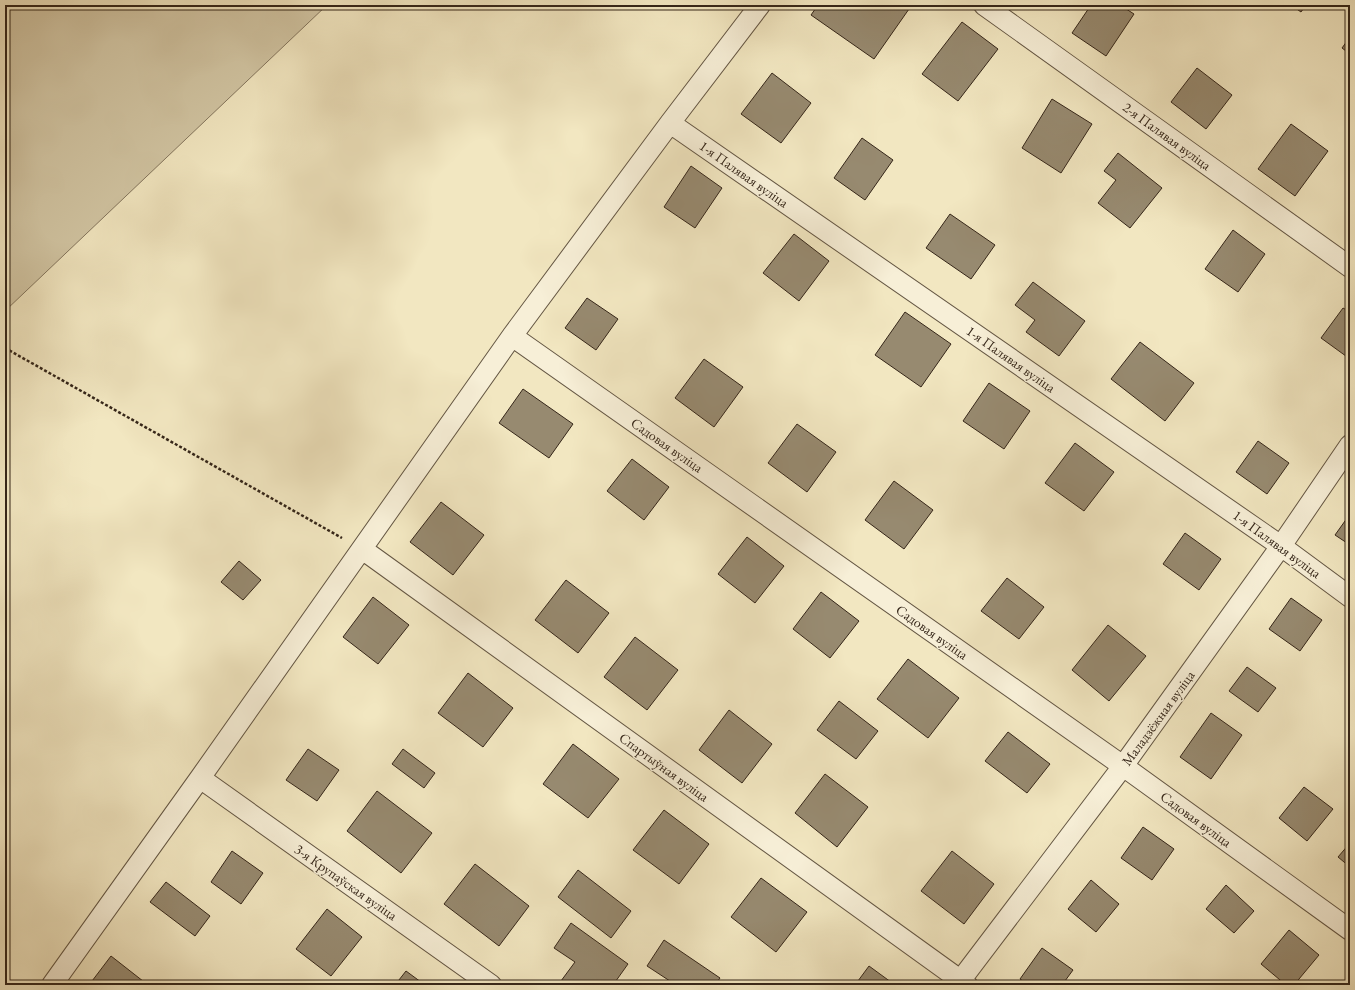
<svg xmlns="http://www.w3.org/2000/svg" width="1355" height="990" font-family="'EB Garamond',serif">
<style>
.green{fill:#d2c6a4;stroke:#84765e}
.building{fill:#978a70;stroke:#352619}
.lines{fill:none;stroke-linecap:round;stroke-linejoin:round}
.minor-casing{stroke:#645643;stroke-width:22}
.path{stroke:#352619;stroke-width:2.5;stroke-dasharray:3 2;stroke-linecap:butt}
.minor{stroke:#f7efd7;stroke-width:20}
.labels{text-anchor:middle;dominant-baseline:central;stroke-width:3;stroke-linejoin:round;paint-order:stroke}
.street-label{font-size:14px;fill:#352619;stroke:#f7efd7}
</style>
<rect width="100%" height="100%" fill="#f2e7c1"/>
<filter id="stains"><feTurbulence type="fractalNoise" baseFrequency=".005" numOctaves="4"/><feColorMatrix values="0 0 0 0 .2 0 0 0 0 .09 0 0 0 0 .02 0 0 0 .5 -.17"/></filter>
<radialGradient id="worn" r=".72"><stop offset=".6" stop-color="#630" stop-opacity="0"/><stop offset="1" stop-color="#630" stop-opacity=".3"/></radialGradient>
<path class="green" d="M5,5H327L5,311Z"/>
<path class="building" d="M818,5H903L909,9L874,59L811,15Z
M1091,5H1120L1134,14L1106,56L1072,33Z
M1291,5H1306L1301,12Z
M962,22L998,49L958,101L922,74Z
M1350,37V54L1342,48Z
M1197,68L1232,95L1206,129L1171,102Z
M772,73L811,103L781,143L741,114Z
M1052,99L1092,124L1061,173L1022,148Z
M1291,124L1328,151L1295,196L1258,169Z
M862,138L893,160L865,200L834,178Z
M1118,153L1162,188L1130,228L1098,203L1116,180L1104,171Z
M691,166L722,188L695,228L664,207Z
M950,214L995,245L971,279L926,248Z
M1233,230L1265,254L1238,292L1205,269Z
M794,234L829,261L799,301L763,273Z
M1033,282L1085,321L1059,356L1026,332L1035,320L1015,305Z
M587,298L618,319L596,350L565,328Z
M1343,308L1350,312V359L1321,338Z
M905,312L951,344L921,387L875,355Z
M1140,342L1194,383L1165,421L1111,379Z
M704,359L743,387L714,427L675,398Z
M989,383L1030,411L1004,449L963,421Z
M523,389L573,424L549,458L499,423Z
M797,424L836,452L807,492L768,463Z
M1258,441L1289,463L1267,494L1236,472Z
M1075,443L1114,472L1084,511L1045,483Z
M632,459L669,487L644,520L607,491Z
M894,481L933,510L904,549L865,520Z
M441,502L484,535L453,575L410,542Z
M1350,514V545L1335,535Z
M1185,533L1221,559L1199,590L1163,564Z
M747,537L784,566L755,603L718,574Z
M239,561L261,580L243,600L221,582Z
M1007,578L1044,607L1019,639L981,611Z
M566,580L609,613L578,653L535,620Z
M821,592L859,621L830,658L793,629Z
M373,597L409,625L378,664L343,637Z
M1291,598L1322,620L1300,651L1269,629Z
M1108,625L1146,656L1109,701L1072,670Z
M635,637L678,670L647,710L604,677Z
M908,659L959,698L928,738L877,699Z
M1247,667L1276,688L1258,712L1229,691Z
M468,673L513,708L483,747L438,713Z
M839,701L878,731L856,759L817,730Z
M729,710L772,744L742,783L699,750Z
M1211,713L1242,735L1211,779L1180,757Z
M1008,732L1050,764L1027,793L985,761Z
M573,744L619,779L588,818L543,784Z
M308,749L339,770L317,801L286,780Z
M403,749L435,773L424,788L392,764Z
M825,774L868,807L837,847L795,813Z
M1304,787L1333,809L1307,841L1279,818Z
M377,791L432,833L401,873L347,831Z
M664,810L709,844L679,884L633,850Z
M1143,827L1174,849L1152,880L1121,858Z
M1350,843V867L1338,857Z
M232,851L263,873L241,904L211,882Z
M952,851L994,884L964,924L921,891Z
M475,864L529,906L499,946L444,904Z
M578,870L631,911L611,938L558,897Z
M761,878L807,912L776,952L731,917Z
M1091,880L1119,904L1096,932L1068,909Z
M166,882L210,916L195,936L150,902Z
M1226,885L1254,911L1234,933L1206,909Z
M327,909L362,937L331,976L296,949Z
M571,923L628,964L613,985H558L575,962L554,948Z
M1289,930L1319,955L1294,985H1286L1261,964Z
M664,940L720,978L715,985H676L647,966Z
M1042,948L1073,970L1062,985H1029L1020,979Z
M111,956L148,985H89Z
M869,966L895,985H855Z
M406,971L425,985H395Z"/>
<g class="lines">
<g class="minor-casing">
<path id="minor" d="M984,5L1350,267
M670,123L1281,546L1350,597
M512,336L1123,766L1350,930
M362,549L967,985
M200,778L491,985
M52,985L200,778L512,336L670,123L760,5
M957,985L1123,766L1281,546L1350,445"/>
</g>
<path class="path" d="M5,348L342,538"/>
<use href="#minor" class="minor"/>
</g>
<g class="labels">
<g class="street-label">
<text transform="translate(1167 136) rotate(36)">2-я Палявая вуліца</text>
<text transform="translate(744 174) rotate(35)">1-я Палявая вуліца</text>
<text transform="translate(1011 359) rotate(35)">1-я Палявая вуліца</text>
<text transform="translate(667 445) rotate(35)">Садовая вуліца</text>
<text transform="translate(1277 544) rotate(36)">1-я Палявая вуліца</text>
<text transform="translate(932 632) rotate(35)">Садовая вуліца</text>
<text transform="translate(1158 718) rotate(-54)">Маладзёжная вуліца</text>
<text transform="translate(664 767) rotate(36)">Спартыўная вуліца</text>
<text transform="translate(1196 819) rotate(36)">Садовая вуліца</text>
<text transform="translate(346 882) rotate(35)">3-я Крупаўская вуліца</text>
</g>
</g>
<rect width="1355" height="990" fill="none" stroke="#f2e7c1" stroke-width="20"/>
<rect x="6" y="6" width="1343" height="978" fill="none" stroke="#352619" stroke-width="2"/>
<rect x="10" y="10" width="1335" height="970" fill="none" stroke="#352619"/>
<rect width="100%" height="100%" filter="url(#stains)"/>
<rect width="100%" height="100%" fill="url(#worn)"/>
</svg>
